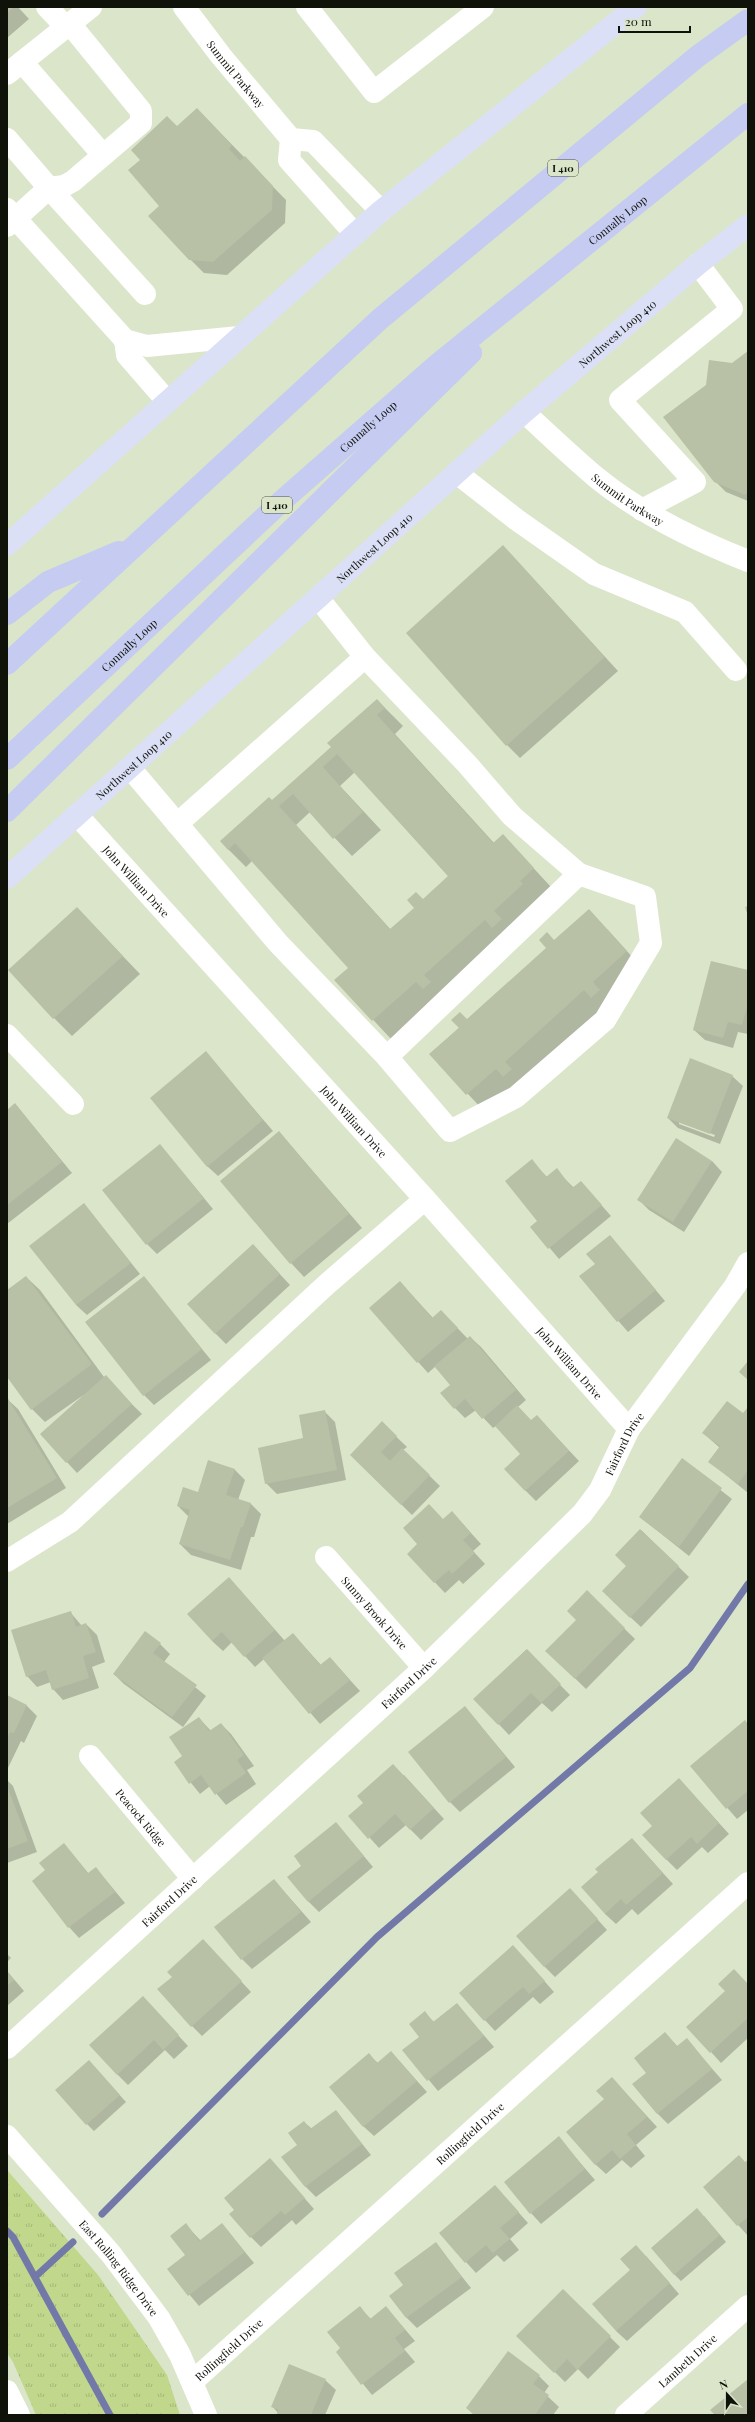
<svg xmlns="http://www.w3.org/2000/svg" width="755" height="2422" font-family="'Playfair Display',serif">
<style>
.grass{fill:url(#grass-tufts)}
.shadow{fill:#0003;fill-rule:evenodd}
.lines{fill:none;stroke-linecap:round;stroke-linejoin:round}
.stream{stroke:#7278a7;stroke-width:7}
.building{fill:#b8c1a6;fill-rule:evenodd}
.minor{stroke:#fff;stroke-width:22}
.major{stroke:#dce0f7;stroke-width:22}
.highway{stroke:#c5cbf1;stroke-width:22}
.labels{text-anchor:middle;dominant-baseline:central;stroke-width:4;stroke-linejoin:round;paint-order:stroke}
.shield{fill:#dbe5c9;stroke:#4c5143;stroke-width:1}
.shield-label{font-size:10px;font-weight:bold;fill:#0f1209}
.street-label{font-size:11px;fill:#0f1209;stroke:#dbe5c9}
</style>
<defs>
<pattern id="grass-tufts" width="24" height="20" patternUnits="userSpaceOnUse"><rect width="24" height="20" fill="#c0d78c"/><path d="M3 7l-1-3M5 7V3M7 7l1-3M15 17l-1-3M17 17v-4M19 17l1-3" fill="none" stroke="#a4b877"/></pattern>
</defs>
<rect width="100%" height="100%" fill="#dbe5c9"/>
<path class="grass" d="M7,2170L98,2275L167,2375L180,2415H36L13,2362L7,2353Z"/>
<path class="shadow" d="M7,7H18L29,19L7,38Z
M197,109L286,200L285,223L227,275L204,273L190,259L161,206L177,127Z
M748,352V501L726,492L715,481L707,386Z
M516,560L618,671L520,758L507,745Z
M377,700L403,726L395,734L494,843L503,835L551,887L391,1039L336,980L349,968L252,861L246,867L228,849L272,801L332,747ZM355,772L449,877L391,930L296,825L310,812L352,856L381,830L340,786Z
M95,927L140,974L72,1036L54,1018Z
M607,929L644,970L617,1008L485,1112L430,1054L555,941Z
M748,971V1034L738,1032L733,1048L705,1040L694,1030Z
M206,1053L273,1131L218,1176L207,1166Z
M732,1076L743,1086L720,1144L678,1128L668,1118ZM679,1122L715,1135L714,1137L679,1124Z
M15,1104L72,1173L7,1224V1111Z
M279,1132L362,1228L304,1277L291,1263Z
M160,1145L213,1209L157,1254L147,1244Z
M532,1161L547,1177L556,1170L574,1188L581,1182L611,1216L559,1259L532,1227L539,1221Z
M712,1161L722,1172L684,1232L649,1210L638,1199Z
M84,1204L140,1274L87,1315L76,1305Z
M610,1236L665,1301L628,1332L580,1277L596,1264Z
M263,1256L290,1285L226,1344L215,1333Z
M26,1277L40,1290L104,1377L142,1414L77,1473L41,1434L85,1394L45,1422L32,1409L7,1376V1291Z
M143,1277L211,1360L154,1405L144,1395Z
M400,1282L433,1318L441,1311L468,1339L470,1337L481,1347L526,1400L518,1407L531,1421L547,1427L579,1461L536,1501L525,1490L522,1454L496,1426L493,1428L476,1410L465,1418L455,1408L452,1385L436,1366L428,1373L370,1308Z
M7,1399L18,1409L66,1488L7,1524Z
M748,1408V1493L710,1462L720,1448L703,1433L743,1415Z
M325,1412L335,1422L346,1480L277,1494L266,1483L305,1439Z
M382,1423L407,1447L403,1450L440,1486L412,1515L351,1455Z
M682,1460L732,1499L689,1556L640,1517Z
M234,1469L245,1480L238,1500L251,1504L261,1514L254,1537H251L241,1570L191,1555L180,1544L189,1517L178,1506Z
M452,1512L481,1544L473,1551L485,1564L463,1584L459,1580L445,1593L408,1554Z
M641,1530L689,1577L641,1627L613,1601Z
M239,1589L285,1641L293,1634L321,1665L330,1658L360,1691L320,1724L264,1659L255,1667L232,1642L223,1651L212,1641Z
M587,1592L635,1639L586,1689L547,1651L578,1620Z
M70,1612L82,1626L86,1624L97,1635L105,1662L92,1667L99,1688L63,1700L53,1689L51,1682L37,1687L27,1676Z
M160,1644L170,1654L164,1662L206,1696L183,1727L124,1684L114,1674Z
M526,1650L570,1695L552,1712L542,1703L509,1735L475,1699Z
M7,1696L27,1706L37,1716L24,1743L21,1741L7,1770Z
M465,1707L515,1767L460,1812L450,1802Z
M199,1718L211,1731L221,1724L231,1734L254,1766L247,1770L256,1784L226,1805L210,1786L200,1794L175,1763L184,1756Z
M748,1725V1810L737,1819L691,1766Z
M404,1775L444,1819L421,1840L406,1825L379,1848L350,1816Z
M7,1780L13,1786L37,1852L7,1863Z
M689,1790L729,1834L708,1853L702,1847L677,1870L666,1859L653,1826Z
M336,1823L373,1867L319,1912L308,1901Z
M632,1839L673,1884L638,1915L632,1909L616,1924L605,1914L599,1872Z
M64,1844L89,1874L96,1868L125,1903L79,1938L69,1927L47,1870Z
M274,1880L311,1922L252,1969L242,1959Z
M580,1900L607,1930L555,1977L544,1966Z
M203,1940L251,1992L202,2036L192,2026L173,1977Z
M7,1954L11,1958L7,1962Z
M523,1957L554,1992L540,2004L533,1997L495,2031L460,1993Z
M7,1971L24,1991L7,2006Z
M748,1985V2038L721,2063L711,2052Z
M457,2004L494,2047L438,2091L404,2050L421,2037L425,2013L434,2022Z
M153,2008L188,2046L174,2059L165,2050L128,2085L117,2074Z
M665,2033L678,2047L687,2040L722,2080L668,2124L657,2113L647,2073Z
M391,2052L427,2092L374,2136L363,2126L369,2055L378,2063Z
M96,2069L126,2102L94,2131L87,2124Z
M612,2078L657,2127L636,2145L645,2156L631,2168L622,2160L606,2174L595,2164L605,2100Z
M336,2111L371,2155L316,2197L305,2186L298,2145L304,2122L312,2129Z
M559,2138L595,2180L541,2224L531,2213Z
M270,2159L314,2209L296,2225L292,2220L261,2247L251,2237L235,2210Z
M748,2161V2236L704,2187Z
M495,2186L528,2223L510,2239L519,2250L504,2262L497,2255L476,2273L466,2262Z
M704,2216L726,2242L681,2281L674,2274Z
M222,2224L254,2263L199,2306L168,2269L186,2255V2225L201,2241Z
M436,2244L471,2288L417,2328L406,2317L404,2286Z
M646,2256L679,2294L627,2341L616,2331Z
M563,2290L620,2347L588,2379L578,2369L565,2382L518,2336Z
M386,2307L415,2341L404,2349L415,2362L372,2395L337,2352L342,2349L360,2308L371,2319Z
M539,2376L549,2386L544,2393L559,2407L553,2415H474L467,2408Z
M325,2380L336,2390L325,2415H278V2413L272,2406Z"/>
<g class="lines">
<path class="stream" d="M102,2214L377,1937L690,1668L748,1584
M7,2231L13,2237L110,2415
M35,2277L73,2242"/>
</g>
<path class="building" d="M7,7H14L7,13Z
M197,108L232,145L229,149L240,161L245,156L273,186L272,210L213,262L189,260L148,216L159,206L128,170L140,160L131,150L167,116L177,126Z
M748,351V492L745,495L714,482L663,417L706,385L709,360L732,363Z
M503,545L605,657L506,746L406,633Z
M377,699L385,708L377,715L493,843L503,834L534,868L520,881L523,884L494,911L502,919L492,928L485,920L424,975L431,982L423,989L416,982L372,1021L334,980L348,968L235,843L228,850L220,841L269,797L272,800L331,747L327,743ZM337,754L448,876L423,899L416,892L407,900L414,908L390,929L279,806L293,794L333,839L363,812L323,767Z
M748,906V916L745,907Z
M77,907L123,956L53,1019L8,970Z
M589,909L627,951L593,982L600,990L591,998L584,990L505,1062L512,1069L503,1077L496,1069L466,1095L429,1054L459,1028L451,1020L460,1012L467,1019L546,948L539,940L547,932L554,940Z
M711,961L748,970V1004L742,1025L728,1022L723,1038L693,1030Z
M206,1051L263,1120L207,1167L150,1098Z
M690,1058L733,1075L710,1134L667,1118Z
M15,1103L62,1162L7,1205V1110Z
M279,1131L349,1214L290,1264L220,1181Z
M676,1138L712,1161L673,1222L637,1200Z
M160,1144L204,1198L146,1245L102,1190Z
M532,1159L546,1177L557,1168L572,1188L581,1181L602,1205L548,1249L530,1227L537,1221L505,1181Z
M84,1203L131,1263L76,1305L29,1246Z
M610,1235L656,1290L617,1322L579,1276L595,1264L586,1254Z
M253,1244L280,1274L215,1334L187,1304Z
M26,1276L92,1364L31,1410L7,1377V1290Z
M144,1276L202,1349L143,1396L85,1322Z
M400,1281L432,1318L441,1310L458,1328L417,1363L369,1308Z
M470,1336L516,1390L482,1419L465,1399L454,1409L440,1393L450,1385L434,1366Z
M748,1361V1380L739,1372Z
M106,1375L132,1404L66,1463L40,1434Z
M7,1397L57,1478L7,1508Z
M727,1401L743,1413L748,1407V1470L738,1484L708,1462L720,1446L702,1433Z
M517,1405L531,1420L537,1415L569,1451L525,1491L504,1469L520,1454L495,1426Z
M325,1410L337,1470L265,1484L258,1448L303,1438L299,1415Z
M382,1421L397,1436L381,1452L390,1461L402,1448L430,1475L401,1505L350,1455Z
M682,1458L722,1488L679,1547L639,1517Z
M208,1460L235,1469L226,1495L251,1503L243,1527H241L230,1560L179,1544L190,1510L177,1506L183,1487L198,1492Z
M429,1504L443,1519L452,1511L471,1533L463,1540L475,1553L452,1574L449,1570L434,1583L407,1554L417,1544L403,1528Z
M640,1529L679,1566L630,1618L602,1591L626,1566L615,1555Z
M229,1577L275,1630L244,1657L222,1632L212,1641L187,1614Z
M587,1590L625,1628L575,1679L545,1651L576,1620L567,1611Z
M71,1611L76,1627L86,1623L96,1652L83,1656L89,1678L52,1690L46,1670L26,1677L11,1630Z
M145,1631L161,1643L153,1653L197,1685L172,1717L113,1674Z
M293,1633L320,1665L330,1657L350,1680L309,1714L262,1658Z
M527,1649L561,1684L541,1703L531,1693L498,1725L473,1699Z
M7,1695L27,1705L14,1733L10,1732L7,1738Z
M465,1706L506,1757L449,1803L408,1752Z
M199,1717L209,1731L221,1723L244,1755L237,1760L246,1773L215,1795L201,1775L189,1784L174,1762L182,1756L169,1737Z
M745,1720L748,1724V1791L726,1809L690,1766Z
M393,1764L434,1808L410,1830L395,1814L368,1839L348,1816L363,1803L357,1796Z
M679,1778L719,1823L697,1844L691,1837L666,1860L642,1835L652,1826L640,1813Z
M7,1786L28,1841L7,1849Z
M336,1822L364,1856L308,1902L287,1877L301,1866L294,1856Z
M632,1838L663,1873L626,1905L621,1899L605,1914L581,1887L598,1872L595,1869Z
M64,1843L88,1873L96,1867L115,1892L68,1928L32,1881L45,1870L39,1863Z
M274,1879L301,1912L241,1960L214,1927Z
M570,1888L598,1919L544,1967L516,1936Z
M203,1939L242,1981L191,2027L157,1989L172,1977L167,1972Z
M513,1945L545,1981L529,1994L523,1987L484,2021L459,1993Z
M734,1969L748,1984V2018L710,2053L686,2027L725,1991L718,1984Z
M7,1972L14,1980L7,1986Z
M143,1996L179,2035L163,2050L154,2040L117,2075L89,2045Z
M457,2003L484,2036L427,2081L402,2050L419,2037L409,2024L425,2011L433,2022Z
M665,2032L677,2046L687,2038L712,2069L657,2114L632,2084L646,2073L634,2058Z
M391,2051L417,2081L363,2127L329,2087L369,2053L377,2063Z
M89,2060L120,2095L86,2125L55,2090Z
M612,2077L647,2117L627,2134L636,2145L620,2159L612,2150L595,2165L566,2132L604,2099L596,2091Z
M336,2110L362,2144L305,2187L281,2157L297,2145L288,2133L304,2121L310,2129Z
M559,2136L585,2169L530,2214L504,2182Z
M739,2155L745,2162L748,2160V2217L737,2226L703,2187Z
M270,2158L305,2198L285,2215L281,2211L250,2238L229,2214L234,2210L224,2198Z
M495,2185L519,2212L500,2228L510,2239L493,2253L486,2245L465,2263L439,2233Z
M697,2208L720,2235L674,2275L651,2248Z
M186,2223L199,2241L222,2223L245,2252L188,2296L167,2269L185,2255L170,2236Z
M436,2242L462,2277L406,2318L389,2296L403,2285L394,2273Z
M636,2245L670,2283L616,2331L592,2304L630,2270L620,2259Z
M563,2289L611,2336L577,2370L567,2359L554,2373L516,2336Z
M360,2306L370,2319L386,2306L405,2330L395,2338L405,2351L361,2385L336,2352L340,2348L327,2332Z
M508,2351L540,2375L533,2384L549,2395L535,2415H517L514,2413L513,2415H475L466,2408Z
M289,2364L326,2379L311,2415H276L279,2410L271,2407Z
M748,2379V2415H715L710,2410Z"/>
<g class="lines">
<g class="minor">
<path d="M47,7L66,27"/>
<path id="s1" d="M184,7L221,56L291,139L313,141L381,211"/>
<path d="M307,7L374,92L483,7"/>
<path d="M70,24L141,111V123L73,181L64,186L49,188L145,294"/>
<path d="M22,62L103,155"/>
<path d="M7,74L91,7"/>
<path d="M7,139L49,188L7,226"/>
<path d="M291,139L289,160L355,234"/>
<path d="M7,209L125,340L147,346L239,337"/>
<path d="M125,340L127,355L167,401"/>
<path id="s2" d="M524,412C548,434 572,457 597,478C641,514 695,540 748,561"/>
<path d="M458,474L517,520L594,574L685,612L736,670"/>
<path d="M642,510L695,482L620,400L732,309L698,264"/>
<path d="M130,768L278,943L387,1057L450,1131L516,1097L605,1020L651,943L645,897L579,874L512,816L467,764L365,657L319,599"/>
<path id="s3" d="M77,815L425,1199L629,1429"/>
<path d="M177,824L365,657"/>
<path d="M7,1035L73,1104"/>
<path d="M387,1057L579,874"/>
<path id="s4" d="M326,1557L424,1668"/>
<path d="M7,1561L70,1522L326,1285L425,1199"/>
<path id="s5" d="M90,1756L193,1879"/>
<path id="s6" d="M7,2048L424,1668L582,1514L600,1490L629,1429L735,1286L748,1263"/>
<path id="s7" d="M7,2136L111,2254L159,2318L180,2355L206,2415"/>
<path id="s8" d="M192,2382L748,1883"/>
<path d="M7,2391L19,2415"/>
<path id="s9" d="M626,2415L748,2306"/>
</g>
<g class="major">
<path d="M7,545L381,211L636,7"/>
<path id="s10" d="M7,878L524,412L698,264L748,225"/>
</g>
<g class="highway">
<path d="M7,614L48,582L119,552"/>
<path d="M7,664L380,319L698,56L748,20"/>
<path id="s11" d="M7,759L283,500L438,364L748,114"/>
<path d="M7,811L471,353"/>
</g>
</g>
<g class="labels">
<g class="shield">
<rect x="548" y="160" width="30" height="16" rx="3"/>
<rect x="262" y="497" width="30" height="16" rx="3"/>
</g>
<g class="shield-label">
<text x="563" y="168">I 410</text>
<text x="277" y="505">I 410</text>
</g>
<g class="street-label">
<text stroke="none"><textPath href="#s1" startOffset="85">Summit Parkway</textPath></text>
<text stroke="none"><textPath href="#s11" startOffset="815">Connally Loop</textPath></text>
<text stroke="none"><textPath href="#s10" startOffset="818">Northwest Loop 410</textPath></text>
<text stroke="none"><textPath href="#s11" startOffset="491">Connally Loop</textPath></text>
<text stroke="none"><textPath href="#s2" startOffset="136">Summit Parkway</textPath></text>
<text stroke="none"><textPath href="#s10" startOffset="494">Northwest Loop 410</textPath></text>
<text stroke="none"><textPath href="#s11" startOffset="167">Connally Loop</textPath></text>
<text stroke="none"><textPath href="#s10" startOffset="170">Northwest Loop 410</textPath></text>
<text stroke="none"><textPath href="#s3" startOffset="89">John William Drive</textPath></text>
<text stroke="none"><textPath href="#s3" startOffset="413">John William Drive</textPath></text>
<text stroke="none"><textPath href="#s3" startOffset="737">John William Drive</textPath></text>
<text stroke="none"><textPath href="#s6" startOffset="867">Fairford Drive</textPath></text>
<text stroke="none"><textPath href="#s4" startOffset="74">Sunny Brook Drive</textPath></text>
<text stroke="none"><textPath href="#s6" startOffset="543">Fairford Drive</textPath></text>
<text stroke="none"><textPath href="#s5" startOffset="80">Peacock Ridge</textPath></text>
<text stroke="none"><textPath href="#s6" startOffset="219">Fairford Drive</textPath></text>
<text stroke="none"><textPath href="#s8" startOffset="373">Rollingfield Drive</textPath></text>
<text stroke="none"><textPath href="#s7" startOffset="173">East Rolling Ridge Drive</textPath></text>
<text stroke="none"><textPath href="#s8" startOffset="49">Rollingfield Drive</textPath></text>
<text stroke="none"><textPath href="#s9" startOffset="82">Lambeth Drive</textPath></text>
</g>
</g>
<rect width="755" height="2422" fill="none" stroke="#0f1209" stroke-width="16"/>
<g transform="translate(727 2394) rotate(339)" stroke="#dbe5c9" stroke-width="3" paint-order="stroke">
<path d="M0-3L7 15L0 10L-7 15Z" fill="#0f1209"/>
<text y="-6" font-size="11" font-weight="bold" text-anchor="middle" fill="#0f1209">N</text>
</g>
<path d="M619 26v6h71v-6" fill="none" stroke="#0f1209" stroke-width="2"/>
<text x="625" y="26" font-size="12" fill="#0f1209" stroke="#dbe5c9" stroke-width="3" paint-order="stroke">20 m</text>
</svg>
